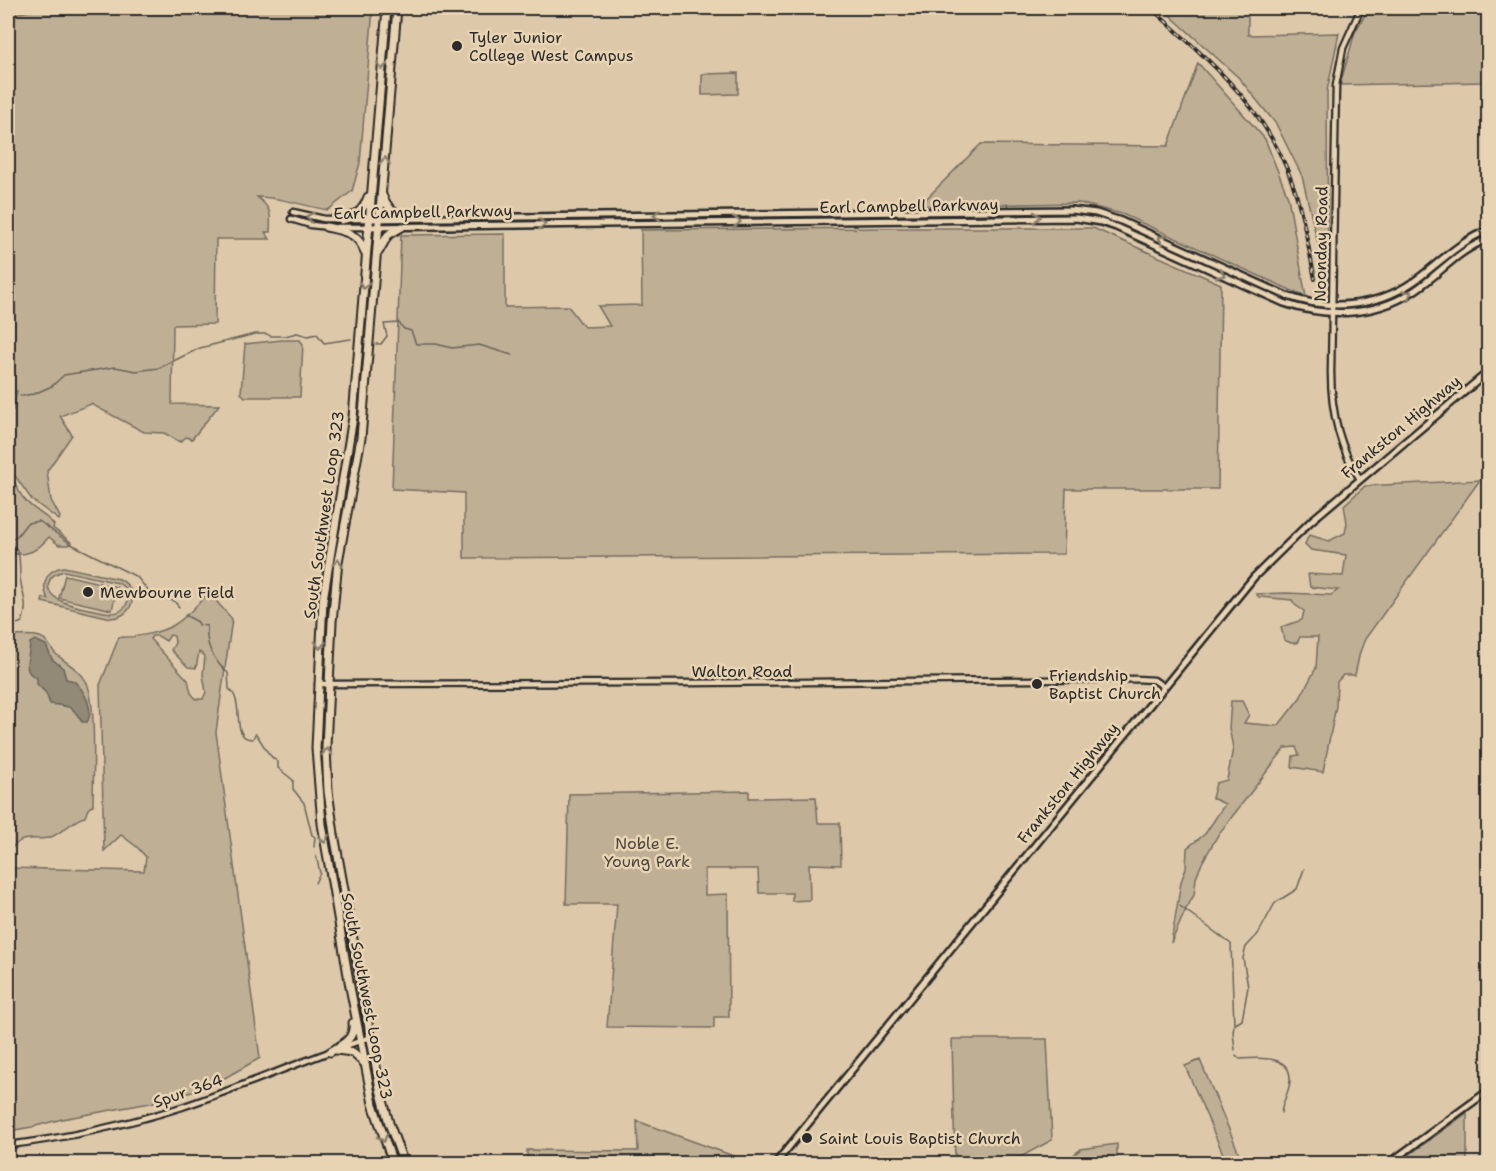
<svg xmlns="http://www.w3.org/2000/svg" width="1496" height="1171" font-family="'Shantell Sans',sans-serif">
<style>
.green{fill:#bfaf95;stroke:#756d60;stroke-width:1.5;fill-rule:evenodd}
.water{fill:#938977;stroke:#696359;stroke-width:1.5}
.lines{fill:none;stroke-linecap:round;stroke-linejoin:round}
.stream{stroke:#696359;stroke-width:1.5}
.minor-casing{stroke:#2b2b2b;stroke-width:9}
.major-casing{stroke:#2b2b2b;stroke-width:10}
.highway-casing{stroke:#2b2b2b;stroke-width:11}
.minor{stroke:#e8d3b2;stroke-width:4.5}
.major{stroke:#e8d3b2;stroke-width:5}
.highway{stroke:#e8d3b2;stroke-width:7}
.rail-casing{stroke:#2b2b2b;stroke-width:4}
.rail{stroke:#e8d3b2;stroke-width:1.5;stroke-dasharray:4.5;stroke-linecap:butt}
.oneway{stroke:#8a7f6e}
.poi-dot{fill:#2b2b2b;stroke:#e8d3b2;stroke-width:2}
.labels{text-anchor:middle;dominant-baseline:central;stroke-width:5;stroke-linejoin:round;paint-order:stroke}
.poi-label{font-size:16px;fill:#2b2b2b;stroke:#e8d3b2;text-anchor:start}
.street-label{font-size:16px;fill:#2b2b2b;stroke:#e8d3b2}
.park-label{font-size:16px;fill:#494540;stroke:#e8d3b2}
</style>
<rect width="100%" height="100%" fill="#ddc9aa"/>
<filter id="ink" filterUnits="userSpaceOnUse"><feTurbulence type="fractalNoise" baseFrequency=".0167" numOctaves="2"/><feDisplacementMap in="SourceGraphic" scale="12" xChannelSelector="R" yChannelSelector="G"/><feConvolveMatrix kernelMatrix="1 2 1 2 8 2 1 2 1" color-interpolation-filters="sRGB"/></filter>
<g filter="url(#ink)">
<path class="green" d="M45,8H373L360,163L352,191L328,210C304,206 281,197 257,197C272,209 271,213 270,232H265L270,239H216L215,324L173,325L172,404L219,405L192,439L186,437L180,442L164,433L144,432L91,404L60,416L72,435L47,471L51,500L60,517L59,520L32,500L8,466V411L13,410L17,391L8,397V15Z
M1162,8H1248V35L1339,33L1327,91L1328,287L1302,176L1276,124L1239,78Z
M1369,8H1483L1485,82L1340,85L1355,32Z
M1198,63L1265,139L1288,197L1306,297L1122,214L1079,203L919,206L981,144L1168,146Z
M738,73V94L702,95V74Z
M896,228H1093L1221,284L1218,489H1066L1064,554L464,558V493L392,489L401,235L505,234V307L568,306L584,327L610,326L598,306L642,305L641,230Z
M282,340H300L303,344L300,397H245L241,393L245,344Z
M8,472C16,480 17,492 25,500C33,510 48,516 54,525L53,528L72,543L69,545H59L49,537C37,551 27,557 8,553V523L11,521V517H8Z
M1480,480L1365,639L1360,652L1355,675H1343L1337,682L1336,706L1323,772L1292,767L1293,756L1299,755L1296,747L1285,748L1218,835L1202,863L1196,878L1194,895L1187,907L1171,943L1181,882L1186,868L1187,848L1205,834L1225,804L1212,798L1216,783L1227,780L1233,748L1229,728L1231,701H1242L1249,715L1244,723L1278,726L1300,698L1316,668L1318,637H1300L1297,643H1291L1284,640L1281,627L1302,620L1304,611L1295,605L1292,600L1259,597L1256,594L1287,593L1331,595L1338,590L1310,587L1308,574L1343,576L1346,555L1311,550L1305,544L1309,535L1329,541L1345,533L1347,523L1344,505L1365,486Z
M64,567L119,579C140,589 135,617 111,618L42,602L43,598L48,599C40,583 47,569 64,567ZM64,571L118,583L125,588L128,594C129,605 123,613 111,613C96,610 42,605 49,582C51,575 57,573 64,571Z
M65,575L117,587L112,610L59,598Z
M209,593L232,619L216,732L260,1058L207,1088L150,1103L62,1119L32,1127L8,1131V868L144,871L146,857L137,847L121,835L104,851L100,685L119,637C136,638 159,633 174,625C187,617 198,603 209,593ZM170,635L174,636L175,643L171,650L188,667L196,668L199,652L205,656L203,675L206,692L203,699H196L191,693L188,680L150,639L152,636H158L166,641Z
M8,635C18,637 29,634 40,637C48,639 50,648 55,653C65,663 79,668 86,681C97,701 93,779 93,805L88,809L85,817C75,818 61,834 49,838C40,840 28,837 20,841C17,843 13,847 9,850H8Z
M749,791V798L816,797L818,823H840L841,865L809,864L810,900L792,901V893H759L758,869H705V895L728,894L729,1017H714V1028L607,1027L617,904H566L569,794Z
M952,1039H1047L1052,1140L1009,1163H955Z
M1200,1060L1243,1163H1227L1185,1066Z
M1467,1113V1163H1398Z
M637,1121L753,1163H527V1150L638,1151Z
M1117,1144V1163H1052L1066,1161L1081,1149Z"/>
<path class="water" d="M35,640L46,645L52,659L63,668L66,679C69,680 73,680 75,682C84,690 95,711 87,722H82C71,704 70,707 50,704L46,693L37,684V678C20,671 30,657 30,643Z"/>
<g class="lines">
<path class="stream" d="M376,344H381L387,336L384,324L399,323L404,329L411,331L416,344H436L452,348L479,345L512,355
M20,396L34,394L52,386L64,375L115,367L136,371L159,368L200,348L255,334H267L270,336H285L297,333L308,336L317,334L324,343L351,339
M8,542L17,536L27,523L39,521L71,544L137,577L150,593L156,597L174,601L179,607
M8,543C22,547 19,563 20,576C21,594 30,602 22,622L17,624
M185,615L198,622L199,625L207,626C205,645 213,660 228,673L229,689C246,701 229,740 253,739L255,734H256C265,746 266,754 278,762V768L293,780V789L304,803L312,835L315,837L314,847
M315,883L320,873L316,855
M1180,906L1231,944L1234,1025L1233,1032L1235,1050
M1234,1025L1242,1020L1248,987L1243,958L1246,947L1258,934L1275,903L1297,889L1304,869
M1236,1055L1240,1059C1257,1058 1291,1054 1290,1080C1290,1091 1282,1102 1281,1113"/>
<g class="minor-casing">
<path id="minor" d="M293,212L324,219H369
M291,219L311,225L329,227
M337,227H368
M1360,479C1339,448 1331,409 1331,372L1336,85L1343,48L1361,8
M318,684L690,683L1136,679L1154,680L1164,687
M340,1048L371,1037
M8,1145C67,1138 125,1125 182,1107C233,1090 282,1069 332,1051"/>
</g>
<g class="major-casing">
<path id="major" d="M369,219L1072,210L1096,213L1121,221L1287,296C1333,312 1381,307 1420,277C1442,260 1461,241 1488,230
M368,227L1076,218L1101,222L1116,227L1284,303C1330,319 1381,316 1421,286C1444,269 1461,249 1488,239
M775,1164L1254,577L1311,521L1488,372
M1388,1164L1488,1091"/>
</g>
<g class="highway-casing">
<path id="highway" d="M387,8L353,417L323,600L316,748L322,824L350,987L373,1104L393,1164
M397,8L361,438L338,562L332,622L326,747L328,791L334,834L380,1089L389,1123L404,1164
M382,195C388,208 393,214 407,219
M342,220C356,216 363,211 368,197
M326,227C345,231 359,233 365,253
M379,251L388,235L402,227
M336,1050L352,1052L364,1063
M330,1052C343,1044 355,1039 353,1023"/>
</g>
<use href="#minor" class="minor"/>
<use href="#major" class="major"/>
<use href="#highway" class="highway"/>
<g class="rail-casing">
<path id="rail" d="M1151,8C1210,62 1266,106 1293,185C1304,215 1308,247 1315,279"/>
</g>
<use href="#rail" class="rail"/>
</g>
<defs><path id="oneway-chevron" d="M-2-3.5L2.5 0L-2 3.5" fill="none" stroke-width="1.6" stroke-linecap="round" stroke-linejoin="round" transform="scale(1.5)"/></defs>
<g class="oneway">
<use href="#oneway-chevron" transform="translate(382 66) rotate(96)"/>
<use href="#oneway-chevron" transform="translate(385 161) rotate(-86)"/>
<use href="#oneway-chevron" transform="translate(657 215) rotate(179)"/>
<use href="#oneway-chevron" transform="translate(310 217) rotate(-168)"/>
<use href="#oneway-chevron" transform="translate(1037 217) rotate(-1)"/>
<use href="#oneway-chevron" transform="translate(737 222) rotate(-1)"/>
<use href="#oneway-chevron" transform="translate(542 224) rotate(-1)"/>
<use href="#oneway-chevron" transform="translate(1162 239) rotate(-156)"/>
<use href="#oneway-chevron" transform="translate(1221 274) rotate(25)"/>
<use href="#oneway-chevron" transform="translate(364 285) rotate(95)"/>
<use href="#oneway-chevron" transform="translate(1408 294) rotate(-30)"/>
<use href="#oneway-chevron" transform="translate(338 563) rotate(-81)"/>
<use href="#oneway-chevron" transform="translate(320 645) rotate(93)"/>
<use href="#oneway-chevron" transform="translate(327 752) rotate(-91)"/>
<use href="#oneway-chevron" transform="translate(324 839) rotate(80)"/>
<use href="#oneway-chevron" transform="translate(383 1138) rotate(71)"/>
</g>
</g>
<g class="poi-dot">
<circle cx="457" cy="46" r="6"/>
<circle cx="88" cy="592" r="6"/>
<circle cx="1037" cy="684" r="6"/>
<circle cx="807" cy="1138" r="6"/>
</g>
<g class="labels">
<g class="poi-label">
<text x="469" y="37">Tyler Junior<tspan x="469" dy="18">College West Campus</tspan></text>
<text x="100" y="592">Mewbourne Field</text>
<text x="1049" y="675">Friendship<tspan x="1049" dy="18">Baptist Church</tspan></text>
<text x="819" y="1138">Saint Louis Baptist Church</text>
</g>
<g class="street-label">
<text transform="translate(909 206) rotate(-1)">Earl Campbell Parkway</text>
<text transform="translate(423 212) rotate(-1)">Earl Campbell Parkway</text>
<text transform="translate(1321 244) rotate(-89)">Noonday Road</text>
<text transform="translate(1401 427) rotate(-40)">Frankston Highway</text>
<text transform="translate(324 515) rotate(-82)">South Southwest Loop 323</text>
<text x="742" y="671">Walton Road</text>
<text transform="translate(1068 783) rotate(-51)">Frankston Highway</text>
<text transform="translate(367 996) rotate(79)">South Southwest Loop 323</text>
<text transform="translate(188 1091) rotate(-19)">Spur 364</text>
</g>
<g class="park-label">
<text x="647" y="843">Noble E.<tspan x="647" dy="18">Young Park</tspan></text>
</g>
</g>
<rect width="1496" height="1171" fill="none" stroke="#e8d3b2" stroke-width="30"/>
<rect x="15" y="15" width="1466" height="1141" fill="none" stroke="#2b2b2b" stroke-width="2" filter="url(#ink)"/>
</svg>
